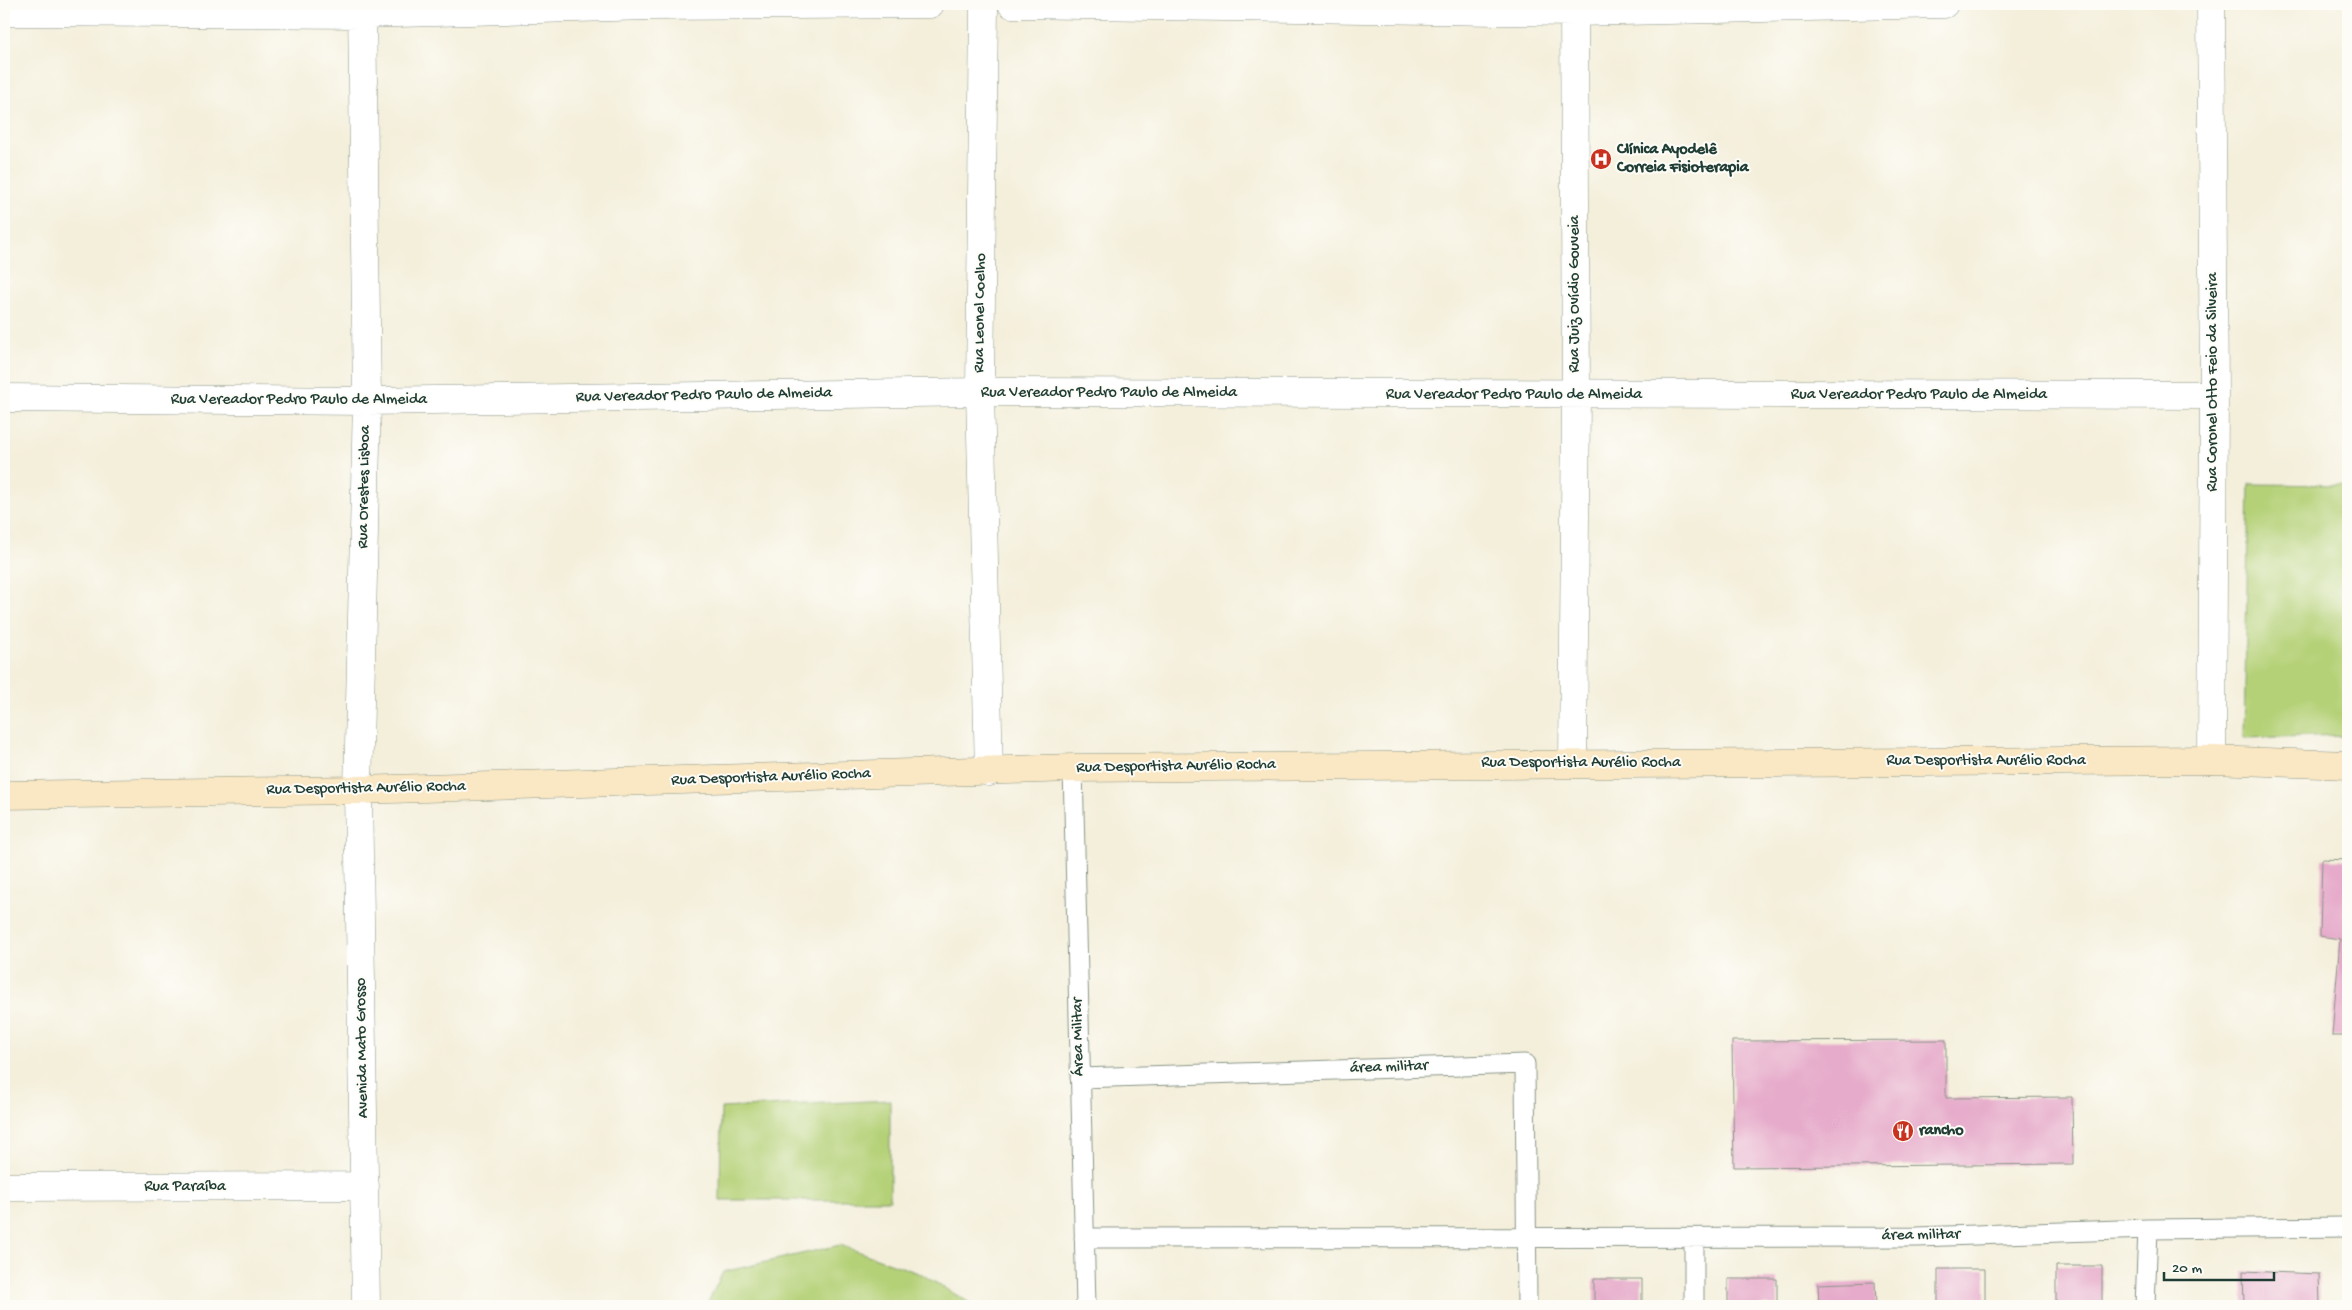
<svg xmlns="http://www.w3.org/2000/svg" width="2352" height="1310" font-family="'Gochi Hand',sans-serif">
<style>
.green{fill:#b5d178;stroke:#6a8756}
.building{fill:#e6abca}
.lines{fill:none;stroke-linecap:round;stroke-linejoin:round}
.lane-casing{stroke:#8a9688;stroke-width:21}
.street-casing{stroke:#8a9688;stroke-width:29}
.secondary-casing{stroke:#8a9688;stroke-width:29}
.lane{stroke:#fff;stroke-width:19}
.street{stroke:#fff;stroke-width:28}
.secondary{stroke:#fae7c3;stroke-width:28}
.labels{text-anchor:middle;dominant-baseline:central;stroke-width:4;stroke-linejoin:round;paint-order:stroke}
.poi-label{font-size:16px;font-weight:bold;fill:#1f3d34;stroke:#fdfcf7;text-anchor:start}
.street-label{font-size:16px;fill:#1f3d34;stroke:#fdfcf7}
</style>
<rect width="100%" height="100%" fill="#fdfcf7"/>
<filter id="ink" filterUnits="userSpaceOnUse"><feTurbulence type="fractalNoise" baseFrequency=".02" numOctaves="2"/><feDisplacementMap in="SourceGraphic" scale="10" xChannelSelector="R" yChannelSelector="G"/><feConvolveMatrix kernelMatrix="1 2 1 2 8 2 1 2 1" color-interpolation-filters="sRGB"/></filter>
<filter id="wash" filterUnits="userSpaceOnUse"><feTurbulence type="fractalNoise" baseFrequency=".0096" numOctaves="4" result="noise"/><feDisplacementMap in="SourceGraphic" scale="20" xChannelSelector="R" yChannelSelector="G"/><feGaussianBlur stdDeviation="1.12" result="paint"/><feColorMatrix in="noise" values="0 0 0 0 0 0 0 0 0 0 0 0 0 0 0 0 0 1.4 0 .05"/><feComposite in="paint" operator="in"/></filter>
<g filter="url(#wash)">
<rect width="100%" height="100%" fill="#f4efdb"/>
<path class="green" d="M2249,484L2348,485V735L2244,738Z
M890,1100V1200H720L721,1108Z
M840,1245L921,1274L975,1306H706L723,1272Z"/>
<g id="blocks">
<path class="building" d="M2322,859L2348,860V1036H2332L2340,939L2320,936Z
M1946,1040V1098L2072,1097L2073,1164L1734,1167L1732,1041Z
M2056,1266H2102V1306H2056Z
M1938,1269H1985V1306H1938Z
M2243,1271L2319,1274L2320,1306H2244Z
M1594,1279H1642V1306H1594Z
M1728,1279H1777V1306H1728Z
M1875,1282L1876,1306H1819L1818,1284Z"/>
</g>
</g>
<g filter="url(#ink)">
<use href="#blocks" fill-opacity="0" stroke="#8a9688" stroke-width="1"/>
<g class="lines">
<g class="lane-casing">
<path id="lane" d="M1073,768L1086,1306
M1080,1078L1525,1064L1527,1306
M1084,1238L1917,1237L2148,1229L2348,1227
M1694,1238V1306
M2145,1306L2148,1229"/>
</g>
<g class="street-casing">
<path id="street" d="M362,4L367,401L358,790L366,1306
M984,4L980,392L989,772
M1012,4L1574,12L1944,4
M2211,4L2214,395L2212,760
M4,12L362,14L649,6L930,4
M4,398L367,401L980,392L2214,395
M1573,763L1576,395L1574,4
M4,1187L365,1186"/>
</g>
<g class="secondary-casing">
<path id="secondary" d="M4,795L358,790L1073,768L2212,760L2348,765"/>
</g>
<use href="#lane" class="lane"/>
<use href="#street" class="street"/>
<use href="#secondary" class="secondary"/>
</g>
</g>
<defs>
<g id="hospital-disc" transform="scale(1.125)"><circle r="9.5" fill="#c8321e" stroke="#fdfcf7"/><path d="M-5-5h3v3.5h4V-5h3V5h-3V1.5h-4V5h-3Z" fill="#fff"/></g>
<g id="restaurant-disc" transform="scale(1.125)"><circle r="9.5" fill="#c8321e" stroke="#fdfcf7"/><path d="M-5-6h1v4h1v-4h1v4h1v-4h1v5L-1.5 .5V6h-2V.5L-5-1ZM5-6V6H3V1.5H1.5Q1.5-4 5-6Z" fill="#fff"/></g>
</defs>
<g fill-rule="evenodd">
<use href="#hospital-disc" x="1601" y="159"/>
<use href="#restaurant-disc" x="1903" y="1131"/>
</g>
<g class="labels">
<g class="poi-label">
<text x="1617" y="150">Clínica Ayodelê<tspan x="1617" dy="18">Correia Fisioterapia</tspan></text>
<text x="1919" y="1131">rancho</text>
</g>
<g class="street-label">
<text transform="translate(1575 294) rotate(-90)">Rua Juiz Ovídio Gouveia</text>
<text transform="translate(981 313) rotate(-89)">Rua Leonel Coelho</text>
<text transform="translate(2213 382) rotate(-90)">Rua Coronel Otto Feio da Silveira</text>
<text x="1109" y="393">Rua Vereador Pedro Paulo de Almeida</text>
<text x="1514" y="395">Rua Vereador Pedro Paulo de Almeida</text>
<text x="1919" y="395">Rua Vereador Pedro Paulo de Almeida</text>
<text transform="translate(704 396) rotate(-1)">Rua Vereador Pedro Paulo de Almeida</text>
<text x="299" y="400">Rua Vereador Pedro Paulo de Almeida</text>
<text transform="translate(365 487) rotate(-89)">Rua Orestes Lisboa</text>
<text x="1986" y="761">Rua Desportista Aurélio Rocha</text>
<text x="1581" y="763">Rua Desportista Aurélio Rocha</text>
<text transform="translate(1176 767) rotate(-1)">Rua Desportista Aurélio Rocha</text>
<text transform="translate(771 778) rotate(-2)">Rua Desportista Aurélio Rocha</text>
<text transform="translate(366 789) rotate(-1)">Rua Desportista Aurélio Rocha</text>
<text transform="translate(1079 1037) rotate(-91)">Área Militar</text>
<text transform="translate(363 1048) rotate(-91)">Avenida Mato Grosso</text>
<text transform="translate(1389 1068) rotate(-2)">área militar</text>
<text x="185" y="1187">Rua Paraíba</text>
<text transform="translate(1921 1236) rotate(-1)">área militar</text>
</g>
</g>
<rect width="2352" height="1310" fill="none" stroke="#fdfcf7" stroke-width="20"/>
<path d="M2164 1272v8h110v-8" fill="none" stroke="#1f3d34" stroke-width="2.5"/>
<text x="2172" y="1272" font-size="15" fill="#1f3d34" stroke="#fdfcf7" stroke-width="4" paint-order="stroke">20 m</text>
</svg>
